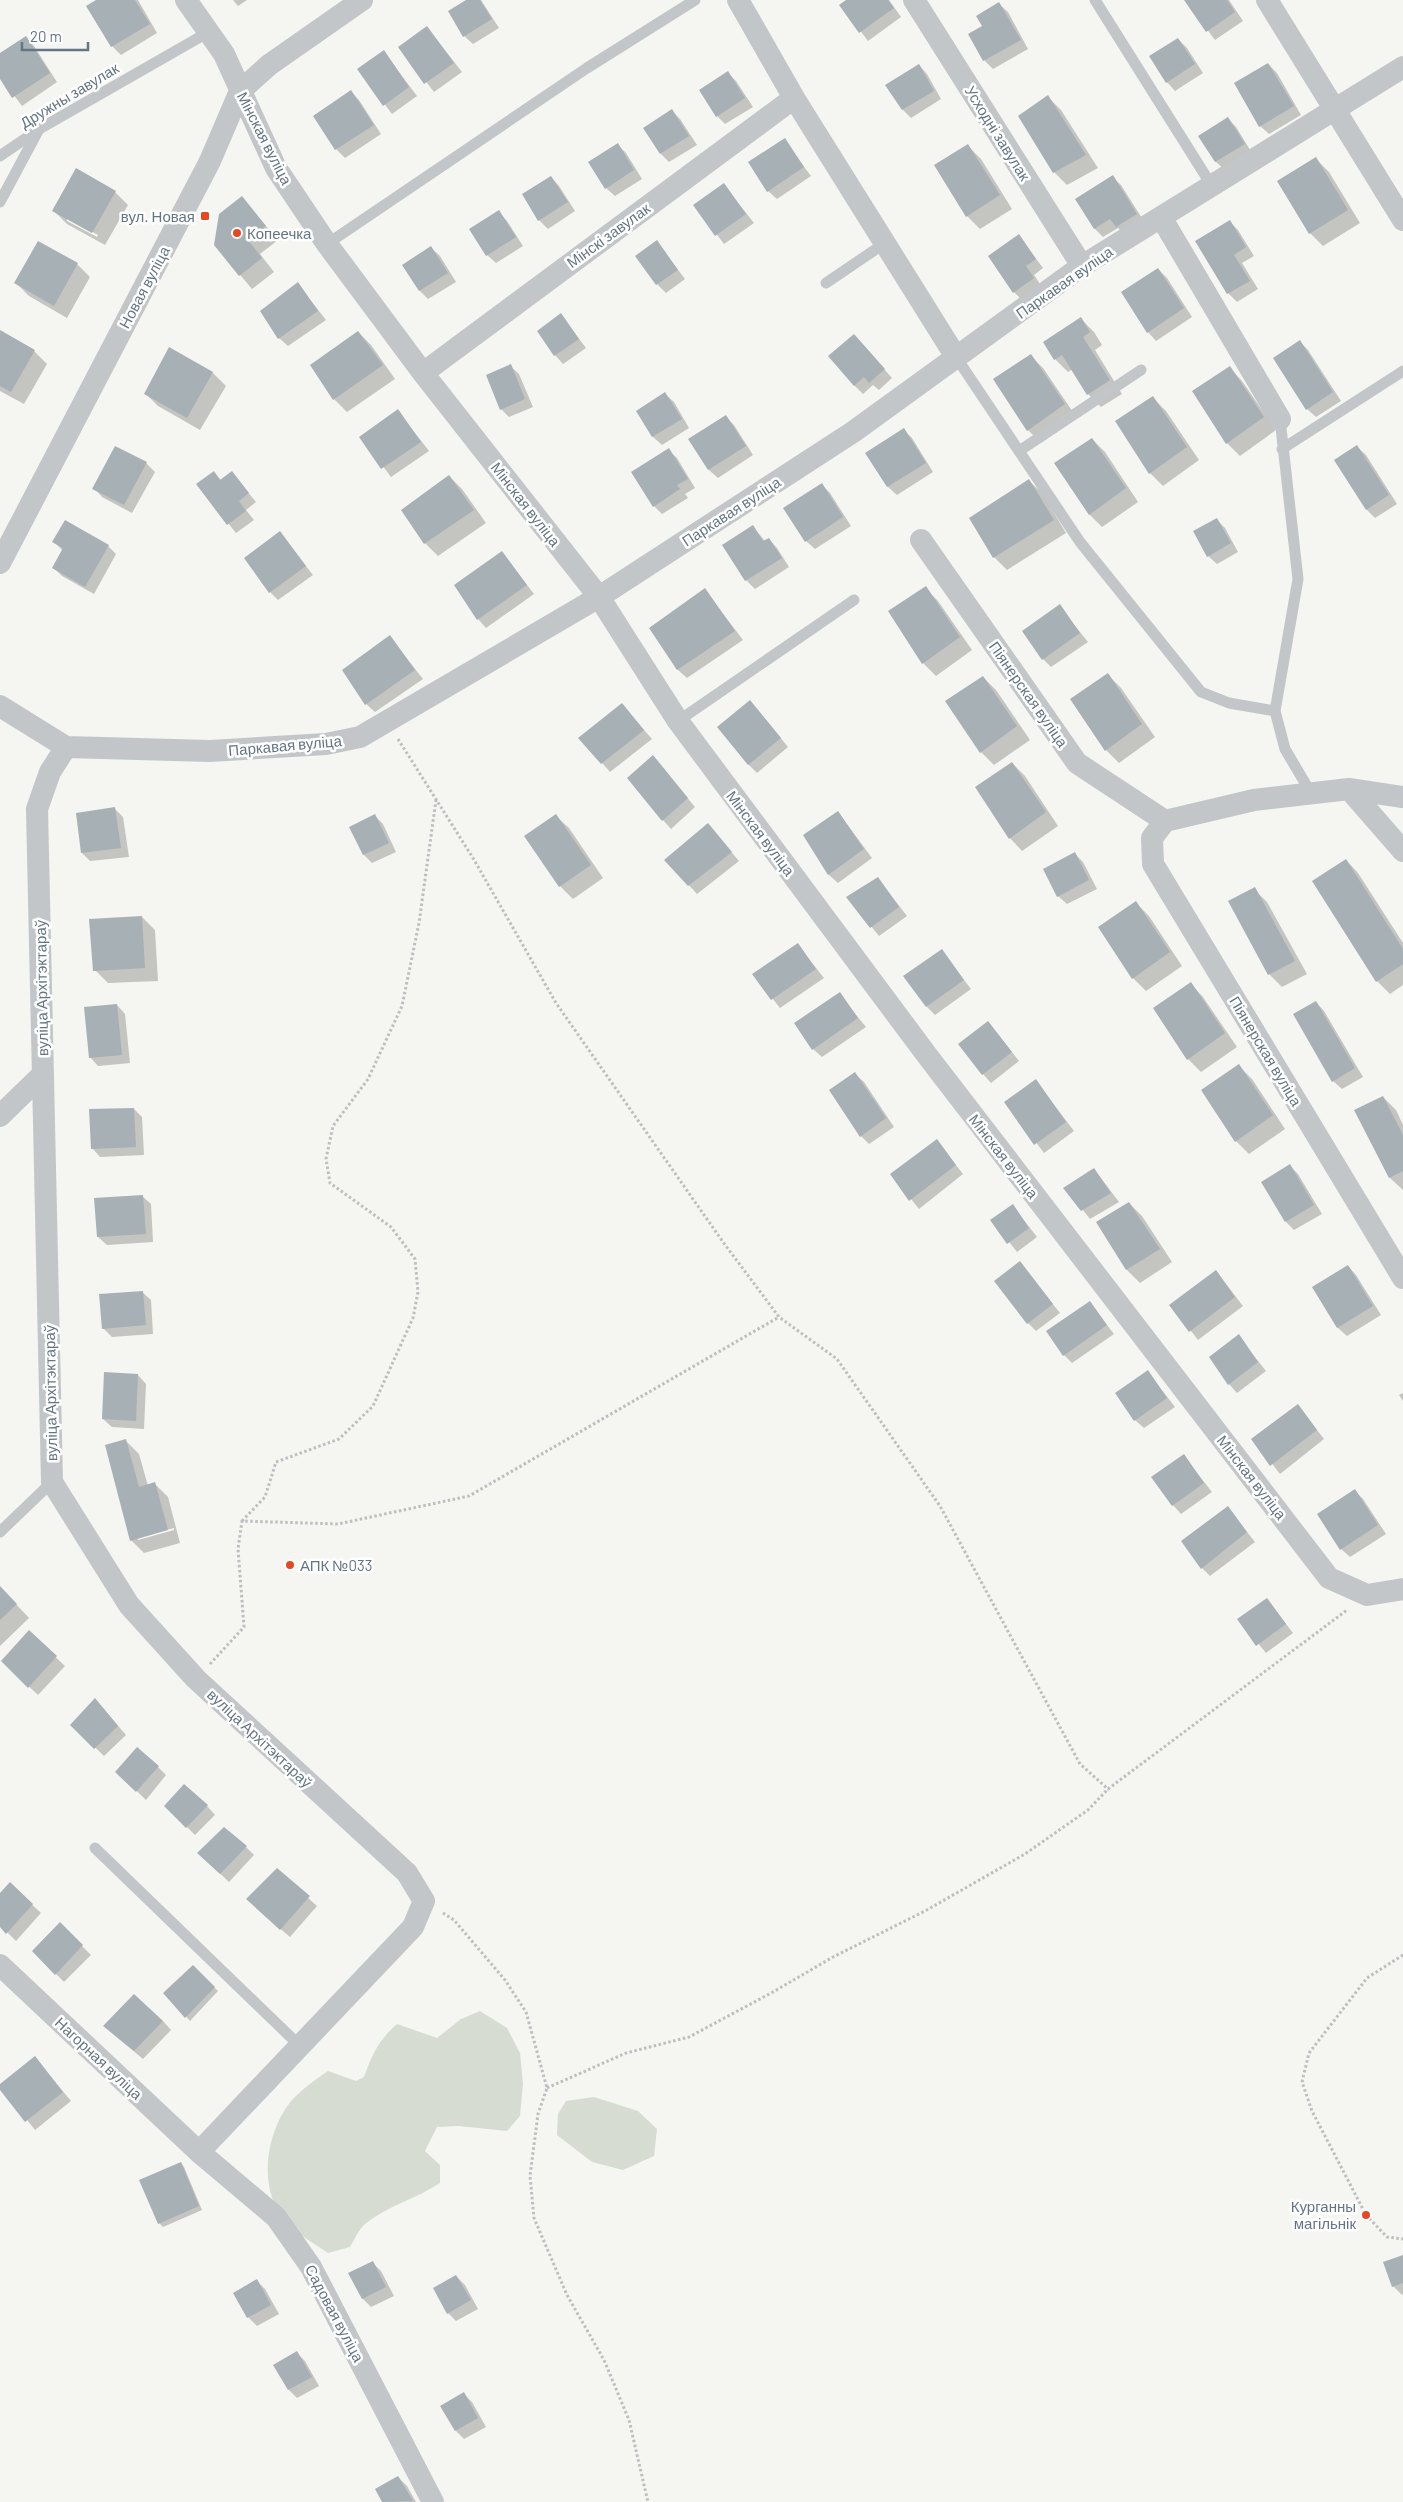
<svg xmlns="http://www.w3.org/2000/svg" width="1403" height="2502" font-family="Barlow,sans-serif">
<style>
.green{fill:#d6dcd2}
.shadow{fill:#0003;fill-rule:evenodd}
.building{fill:#a7b0b5}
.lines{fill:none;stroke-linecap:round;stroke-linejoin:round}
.path{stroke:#bcbec0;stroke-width:3;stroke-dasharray:2.5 2.5;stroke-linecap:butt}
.service{stroke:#c2c6c9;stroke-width:11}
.minor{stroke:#c2c6c9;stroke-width:22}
.poi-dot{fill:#e64921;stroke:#fff;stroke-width:2}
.labels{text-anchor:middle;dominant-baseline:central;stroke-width:5;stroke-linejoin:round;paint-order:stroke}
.street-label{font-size:15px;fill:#647683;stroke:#fff}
.poi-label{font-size:15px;fill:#647683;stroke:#fff;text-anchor:end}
</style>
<rect width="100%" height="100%" fill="#f5f5f1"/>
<path class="green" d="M480,2011L507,2028L520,2053L523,2084L520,2116L507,2131L459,2126L437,2127L425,2151L440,2165V2183C416,2199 387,2206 365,2224C359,2229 354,2240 350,2247L328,2253C313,2243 294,2232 283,2218C257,2185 267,2130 292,2100C303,2088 315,2080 328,2071L356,2081L364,2077C373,2053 378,2041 397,2024L437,2038L461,2019Z
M594,2097L638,2111L657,2129L654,2156L623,2170L592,2162L557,2135L558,2114L566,2101Z"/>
<path class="shadow" d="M98,0H138L157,33L121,55L112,46Z
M233,0H247L238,6Z
M468,0H481L499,28L473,44L464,36Z
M848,0H889L901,17L868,41L841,5Z
M1185,0H1229L1243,21L1215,40Z
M999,4L1008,12L1028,49L993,69L984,60L970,34L984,26Z
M427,27L462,72L434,92L399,47Z
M26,38L34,46L57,82L22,106L0,77V55Z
M1178,39L1187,48L1203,73L1175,91L1167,82Z
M384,52L417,96L392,114L359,70Z
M1268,64L1277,73L1301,115L1269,134L1260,126Z
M919,65L927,74L941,99L911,118L903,110L887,85Z
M728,73L736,81L753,107L725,124L717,116Z
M351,92L359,100L381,134L345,158L336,149L314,116Z
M1048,97L1061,110L1098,168L1067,185L1054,172Z
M672,111L680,119L697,145L669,162L661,154Z
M1228,119L1236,127L1252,153L1225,170L1216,162L1200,136Z
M784,140L811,176L777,199L768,191Z
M618,145L626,153L642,179L615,196L606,188Z
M968,146L981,159L1012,209L980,229L967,216Z
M1316,159L1329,172L1360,223L1323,246L1310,233Z
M551,177L559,186L575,211L548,229L539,220Z
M1112,177L1121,185L1145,223L1125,235L1118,228L1103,237L1095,229L1076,199Z
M724,185L754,223L724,244L694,205Z
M115,192L128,205L105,245L67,224L54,211ZM67,218L98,235L97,237L67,221Z
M242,198L278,240L260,254L274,272L252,289L215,245Z
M499,212L507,221L523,246L496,263L487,255Z
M1230,222L1238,230L1254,256L1242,263L1258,289L1237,302L1228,293L1197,241Z
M1019,236L1043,268L1034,275L1042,287L1022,300L1014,292Z
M657,242L685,279L666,293L657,284Z
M431,248L440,256L456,282L428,299L420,291L404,265Z
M77,264L90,277L67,318L29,296L16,283Z
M1158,269L1167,278L1192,317L1156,341L1148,332Z
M298,284L326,320L288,346L279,338Z
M561,315L586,348L563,364L555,355Z
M1081,319L1094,332L1102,345L1095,350L1122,394L1101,407L1088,394L1073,369L1068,372L1055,359L1044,342Z
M0,332L34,351L47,364L24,404L0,391Z
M358,332L371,345L395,379L347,412L334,399L312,366Z
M854,335L892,378L879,390L873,385L863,394L854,385Z
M1300,342L1308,350L1341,401L1316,417L1307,409Z
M170,349L213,373L226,386L200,430L158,406L145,393Z
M1030,355L1043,368L1077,418L1041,443L1028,430L994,379Z
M510,366L519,374L533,407L509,417L501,409Z
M1230,368L1242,381L1276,430L1240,456L1227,443Z
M665,394L674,402L689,428L662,445L653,437L638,411Z
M1153,398L1166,411L1199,460L1163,486L1150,473Z
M398,411L429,451L391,477L361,437Z
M725,416L734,425L753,455L718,478L709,470L690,439Z
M903,430L912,438L933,472L897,495L888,487L867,453Z
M1092,439L1105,452L1138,502L1102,527L1090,515Z
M1357,447L1366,455L1397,504L1375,518L1367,510L1336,461Z
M668,450L677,458L695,488L685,494L688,498L662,514L654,506Z
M146,463L155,472L132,513L102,497L94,488Z
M214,473L222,481L232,473L256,502L246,510L254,520L236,533L198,485Z
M449,476L462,489L486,523L438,556L425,543L403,510Z
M1029,481L1042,493L1066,533L1007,570L994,557Z
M822,485L830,493L851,526L815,549L806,541Z
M1216,519L1225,528L1238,552L1217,564L1208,556Z
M753,527L765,541L769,539L777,548L789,567L755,589L746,580L724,545Z
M280,533L313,575L278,600L270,592Z
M54,542L108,546L116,554L94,594L62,576L54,568L63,551Z
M502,552L534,594L486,628L478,619Z
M925,588L938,601L972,650L936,676L923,663Z
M705,590L743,640L687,678L678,670L651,628Z
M1059,606L1088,642L1051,667L1043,659Z
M390,637L423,679L375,712L366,704Z
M1108,675L1121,688L1155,737L1119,763L1106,750Z
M983,677L996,690L1030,740L994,765L981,752Z
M622,705L652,739L610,772L580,738Z
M758,710L788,747L757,773L748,764Z
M653,757L695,807L671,829L663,820Z
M1012,763L1025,776L1058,826L1022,851L1010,838Z
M115,809L123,817L129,857L90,861L82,853Z
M838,812L872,858L838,883L829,875L805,836Z
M375,816L383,824L396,852L372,863L364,855L351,828Z
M556,816L569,828L603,878L573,899L560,886Z
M716,834L739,861L697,894L666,860Z
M1075,854L1083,862L1097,889L1067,904L1058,896Z
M1346,860L1358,873L1403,943V985L1390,994L1377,981Z
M878,878L907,916L879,936L848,898Z
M1254,889L1267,902L1307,974L1282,987L1269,974Z
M1136,903L1149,916L1182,966L1146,991L1133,978L1100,927Z
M142,917L155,930L158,981L108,983L95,970Z
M798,945L824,978L780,1008L754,975Z
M941,950L971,989L935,1015L927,1007Z
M1191,984L1203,997L1237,1047L1201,1072L1188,1059Z
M839,994L866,1027L822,1057L813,1049Z
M1316,1002L1324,1011L1363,1077L1342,1089L1333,1081Z
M117,1005L125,1014L130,1063L98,1066L90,1057Z
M988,1022L1019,1061L991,1083L983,1074Z
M1239,1066L1252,1079L1285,1129L1249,1154L1236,1141L1203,1090Z
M855,1074L864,1082L894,1127L869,1144L861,1136Z
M1036,1081L1074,1131L1044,1153L1006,1102Z
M1383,1097L1396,1110L1403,1125V1190L1390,1178L1356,1111Z
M134,1109L142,1117L144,1155L100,1157L92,1148Z
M937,1141L963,1174L919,1209L891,1174Z
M1290,1166L1298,1174L1322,1214L1294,1230L1286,1222Z
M1094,1169L1119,1202L1090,1219L1065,1188Z
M142,1196L151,1204L153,1242L107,1245L98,1237Z
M1129,1203L1142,1216L1172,1262L1140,1283L1127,1270L1097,1222Z
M1013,1206L1037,1237L1017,1252L992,1220Z
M1020,1263L1060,1313L1036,1331L1028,1323Z
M1348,1266L1356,1275L1381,1315L1347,1336L1338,1328L1313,1287Z
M1216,1271L1243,1306L1198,1340L1171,1305Z
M142,1292L151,1300L153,1334L112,1337L103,1328Z
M1089,1302L1114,1334L1072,1363L1064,1355Z
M1238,1336L1266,1371L1237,1393L1229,1384Z
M1148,1372L1175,1407L1144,1428L1135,1420Z
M138,1375L146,1384L144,1429L112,1427L103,1419Z
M1403,1393V1401L1399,1395Z
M1298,1405L1324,1439L1280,1474L1253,1439Z
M126,1441L139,1454L148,1486L155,1484L168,1497L180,1543L144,1553L131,1540ZM174,1528V1530L138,1540V1537Z
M1183,1455L1212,1492L1181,1514L1173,1505Z
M1355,1491L1363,1499L1386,1534L1350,1557L1341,1549Z
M1228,1508L1255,1542L1210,1576L1202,1568Z
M0,1587L29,1618L0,1646Z
M1267,1599L1293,1633L1266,1653L1239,1620Z
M29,1632L65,1666L38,1695L2,1661Z
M103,1708L126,1735L104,1756L72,1725Z
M158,1767L166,1775L146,1800L117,1772Z
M166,1806H207L215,1815L195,1835Z
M246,1847L254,1855L229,1882L207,1861Z
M277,1870L317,1906L290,1937L256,1908Z
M10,1884L41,1913L16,1941L0,1925V1895Z
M60,1924L91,1955L64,1982L56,1974Z
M193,1967L218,1991L190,2021L165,1993Z
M163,2021L171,2030L143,2059L113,2034Z
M35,2058L71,2101L35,2130L0,2086Z
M181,2163L184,2167L202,2210L163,2227L159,2223Z
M1403,2256V2294L1402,2295L1393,2286Z
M372,2262L381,2271L394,2296L371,2307L363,2299L350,2274Z
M456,2276L465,2285L478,2309L456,2321L448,2313Z
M257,2281L265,2289L279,2314L257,2326L248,2317L235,2293Z
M297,2353L305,2361L319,2386L297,2398L289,2390Z
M464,2394L472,2402L486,2427L464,2439L456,2431Z
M398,2477L407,2486L416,2502H383L376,2489Z"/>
<path class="building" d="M96,0H135L150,24L111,47L86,6Z
M466,0H480L492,19L463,37L448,11Z
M846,0H888L894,8L859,33L839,5Z
M1184,0H1227L1235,12L1206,32Z
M999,2L1021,40L983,61L968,34L982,26L976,16Z
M427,26L454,63L424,84L398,47Z
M26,36L50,73L12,98L0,79V53Z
M1178,38L1195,64L1166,83L1149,56Z
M384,50L409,87L383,106L357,69Z
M1268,63L1294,106L1259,127L1234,83Z
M919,64L934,91L902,110L885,85Z
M728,71L745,98L716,117L699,90Z
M351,90L374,125L335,150L313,116Z
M1048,95L1086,155L1053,173L1018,116Z
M672,109L689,136L660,154L643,128Z
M1228,117L1245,144L1215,162L1198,136Z
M785,138L804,167L767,192L748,162Z
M618,143L634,170L605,189L588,162Z
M968,144L1000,195L966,217L934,165Z
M1316,157L1348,210L1309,234L1277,181Z
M76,168L116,191L92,233L52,211Z
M1113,175L1137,214L1116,227L1110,219L1094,229L1075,199Z
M551,176L568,202L538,221L522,194Z
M724,183L746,214L715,236L693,205Z
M242,196L266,226L248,240L262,258L239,276L214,245L219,214Z
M499,210L516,237L486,256L469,229Z
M1230,220L1246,247L1234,255L1250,281L1227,294L1195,241Z
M1019,234L1036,259L1026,266L1034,278L1013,293L988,256Z
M657,240L678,270L656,285L635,256Z
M38,241L78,263L54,306L14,283Z
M431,246L448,273L419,291L402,265Z
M1158,268L1184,308L1147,333L1121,292Z
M298,282L318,311L278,339L260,311Z
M561,313L579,339L554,356L537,331Z
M1081,317L1090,332L1083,337L1110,380L1087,395L1062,355L1054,360L1043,342Z
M0,330L35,350L11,392L0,386Z
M358,331L383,365L333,400L310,365Z
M854,334L885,369L869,383L864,377L854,386L828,356Z
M1300,340L1333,392L1306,410L1273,358Z
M169,347L213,372L187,418L144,394Z
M1031,354L1065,404L1027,431L993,379Z
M511,364L525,399L500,410L486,375Z
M1230,366L1264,417L1226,444L1192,391Z
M665,392L682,419L652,437L636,411Z
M1153,396L1187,447L1149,474L1115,421Z
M398,409L421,442L381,469L359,437Z
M726,415L746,446L708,470L688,439Z
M904,428L926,463L887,487L865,453Z
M1092,438L1126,488L1089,515L1054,463Z
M1357,445L1389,495L1366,510L1334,460Z
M115,446L147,462L124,505L92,489Z
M669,448L688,479L677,485L680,489L653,507L631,472Z
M214,471L220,480L232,471L249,493L239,501L246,511L227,525L196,484Z
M449,475L474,510L424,544L401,510Z
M1029,479L1054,520L993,558L969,518Z
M822,483L843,517L805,542L783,508Z
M1217,518L1231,543L1207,557L1193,531Z
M65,520L109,545L85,587L52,568L63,548L52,542Z
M753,525L763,541L769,538L782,558L745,581L722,545Z
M280,531L306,566L269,593L244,558Z
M502,551L527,585L477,620L454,585Z
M926,586L960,637L922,664L888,611Z
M705,588L735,631L677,670L649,628Z
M1060,604L1080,633L1042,660L1022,631Z
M390,635L415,670L365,705L342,670Z
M1108,673L1142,724L1105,751L1070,699Z
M983,676L1017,726L980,753L945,701Z
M750,700L781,738L748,765L717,727Z
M622,703L644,730L601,764L578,738Z
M653,755L688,798L662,821L627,778Z
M1012,762L1046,812L1009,839L975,787Z
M115,807L121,848L81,853L76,813Z
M838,811L864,849L828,875L803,835Z
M375,814L389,843L363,855L349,827Z
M556,814L591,865L559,887L524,836Z
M708,823L732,852L688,886L664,860Z
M1075,852L1089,880L1057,897L1043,869Z
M1346,859L1403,949V964L1376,982L1312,881Z
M878,877L899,907L870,928L846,897Z
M1255,887L1295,961L1268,975L1228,901Z
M1136,901L1170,952L1132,979L1098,927Z
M142,916L145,968L93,971L89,919Z
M798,943L816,969L771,1000L752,974Z
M942,949L964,980L926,1007L903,976Z
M1191,982L1225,1033L1187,1060L1153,1008Z
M840,992L858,1018L812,1050L794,1023Z
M1316,1001L1355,1068L1332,1082L1293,1014Z
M117,1004L122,1055L89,1058L84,1007Z
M988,1021L1012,1052L982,1075L958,1044Z
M1239,1064L1273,1115L1235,1142L1201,1090Z
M855,1072L886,1118L860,1137L829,1090Z
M1036,1079L1066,1122L1034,1145L1004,1102Z
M1383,1096L1403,1135V1171L1389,1178L1354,1110Z
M134,1108L136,1147L91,1149L89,1109Z
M937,1139L956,1165L909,1201L890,1174Z
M1290,1164L1314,1205L1285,1222L1261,1182Z
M1094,1168L1111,1193L1081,1211L1063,1188Z
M143,1195L146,1234L97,1237L94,1198Z
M1129,1202L1160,1249L1126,1270L1096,1222Z
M1013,1204L1029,1228L1007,1244L990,1220Z
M1020,1261L1053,1304L1027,1324L994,1281Z
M1348,1265L1373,1306L1337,1328L1312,1287Z
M1216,1270L1235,1297L1189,1332L1169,1305Z
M143,1291L146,1325L102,1329L99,1294Z
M1090,1301L1107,1325L1063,1356L1046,1331Z
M1239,1334L1258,1362L1228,1385L1209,1357Z
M1148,1370L1167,1398L1134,1421L1115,1393Z
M104,1372L138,1374L136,1421L102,1419Z
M1298,1404L1317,1430L1270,1466L1251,1439Z
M126,1439L139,1487L155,1482L168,1530L130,1541L105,1445Z
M1184,1454L1204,1483L1172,1506L1151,1477Z
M1355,1489L1378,1525L1340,1550L1317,1514Z
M1228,1506L1247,1532L1201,1569L1181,1541Z
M0,1586L17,1604L0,1620Z
M1267,1598L1286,1624L1256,1646L1237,1619Z
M29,1630L57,1656L28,1688L1,1661Z
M95,1698L118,1726L94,1749L70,1725Z
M137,1747L159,1766L136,1792L115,1772Z
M184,1784L208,1805L186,1828L164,1806Z
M224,1827L247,1846L220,1874L197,1853Z
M277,1868L310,1896L280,1930L246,1899Z
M10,1882L33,1904L6,1934L0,1927V1893Z
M60,1922L83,1945L55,1975L32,1951Z
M193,1965L215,1987L185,2018L163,1993Z
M134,1994L163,2021L134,2051L103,2026Z
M35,2056L63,2092L25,2122L0,2090V2084Z
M181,2162L199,2206L158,2224L139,2180Z
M1403,2255V2283L1392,2287L1383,2262Z
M373,2261L386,2287L362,2299L348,2273Z
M456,2275L471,2300L447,2314L433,2288Z
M257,2279L271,2305L247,2318L233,2293Z
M297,2351L312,2377L288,2390L273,2365Z
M464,2392L478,2418L455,2431L440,2406Z
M398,2476L413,2501L382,2502L375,2489Z"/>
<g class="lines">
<path class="path" d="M398,739L473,858L556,1003L723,1242L779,1317L837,1359L940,1506L1080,1764L1108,1789L1347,1610
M242,1521L265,1497L276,1462L339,1439L373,1406L413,1318L418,1292L415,1259L391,1227L330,1183L326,1159L333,1126L368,1079L402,1006L419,923L436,800
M210,1664L244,1627L238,1549L242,1521L338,1524L469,1496L779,1317
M443,1913L454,1920L505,1980L526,2012L547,2088L538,2114L530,2176L534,2218L567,2295L604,2360L629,2420L648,2502
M1403,1955L1367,1978L1309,2053L1302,2082L1312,2111L1366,2215L1387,2237L1403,2239
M547,2088L626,2053L689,2037L773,1992L833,1957L925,1911L1025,1854L1088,1810L1108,1789"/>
<path class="service" d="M1095,0L1212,186
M0,156L41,128L207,33
M0,202L38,131
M327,244L587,68L695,0
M826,283L885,243
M956,357L1080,542L1201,692L1229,703L1275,711L1298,579L1280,419
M1282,449L1403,371
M1019,451L1141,370
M1275,711L1285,749L1311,793
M678,721L854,600
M0,1532L52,1482
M95,1848L301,2047"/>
<path class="minor" d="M186,0L224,54L276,168L327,244L423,373L599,597L678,721L926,1054L1329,1578L1367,1595L1403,1589
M738,0L794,98L956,357
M914,0L1082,266
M1267,0L1403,220
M1161,217L1280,419
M423,373L794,98
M921,540L1077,763L1165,821L1152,838L1153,864L1403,1278
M0,563L210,161L240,91L269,65L362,0
M0,706L66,747L210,751L326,744L360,737L599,597L853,432L1082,266L1403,67
M66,747L50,772L37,809L52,1482L129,1605L196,1679L407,1873L424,1901L413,1927L199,2152
M1349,789L1403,797
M1165,821L1254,800L1349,789L1403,851
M0,1116L43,1074
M0,1965L199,2152L276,2217L311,2267L433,2502"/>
</g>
<g class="poi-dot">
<rect x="200" y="211" width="10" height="10" rx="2.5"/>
<circle cx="237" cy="233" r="5"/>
<circle cx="290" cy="1565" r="5"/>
<circle cx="1366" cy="2215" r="5"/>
</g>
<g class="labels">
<g class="street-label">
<text transform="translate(69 95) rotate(-31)">Дружны завулак</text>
<text transform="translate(998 133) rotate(58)">Усходні завулак</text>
<text transform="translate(265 138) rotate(63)">Мінская вуліца</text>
<text transform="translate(608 235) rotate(-36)">Мінскі завулак</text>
<text transform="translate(1064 282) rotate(-35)">Паркавая вуліца</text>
<text transform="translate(144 287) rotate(-62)">Новая вуліца</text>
<text transform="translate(526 504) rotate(52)">Мінская вуліца</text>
<text transform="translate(731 511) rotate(-33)">Паркавая вуліца</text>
<text transform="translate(1029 694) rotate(55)">Піянерская вуліца</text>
<text transform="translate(285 745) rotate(-5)">Паркавая вуліца</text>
<text transform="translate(761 833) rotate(53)">Мінская вуліца</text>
<text transform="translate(41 988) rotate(-91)">вуліца Архітэктараў</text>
<text transform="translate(1266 1051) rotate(59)">Піянерская вуліца</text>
<text transform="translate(1004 1156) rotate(52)">Мінская вуліца</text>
<text transform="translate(50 1393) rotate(-91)">вуліца Архітэктараў</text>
<text transform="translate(1252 1477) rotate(52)">Мінская вуліца</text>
<text transform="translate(260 1738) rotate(43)">вуліца Архітэктараў</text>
<text transform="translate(99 2058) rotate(43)">Нагорная вуліца</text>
<text transform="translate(335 2313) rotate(62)">Садовая вуліца</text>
</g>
<g class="poi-label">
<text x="195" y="216">вул. Новая</text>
<text x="247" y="233" text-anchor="start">Копеечка</text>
<text x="300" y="1565" text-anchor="start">АПК №033</text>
<text x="1356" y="2206">Курганны<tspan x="1356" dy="17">магільнік</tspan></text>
</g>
</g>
<path d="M22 42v8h66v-8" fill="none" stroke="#647683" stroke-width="2.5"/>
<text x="30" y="42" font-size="15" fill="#647683" stroke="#ffffff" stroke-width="4" paint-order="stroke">20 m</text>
</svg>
